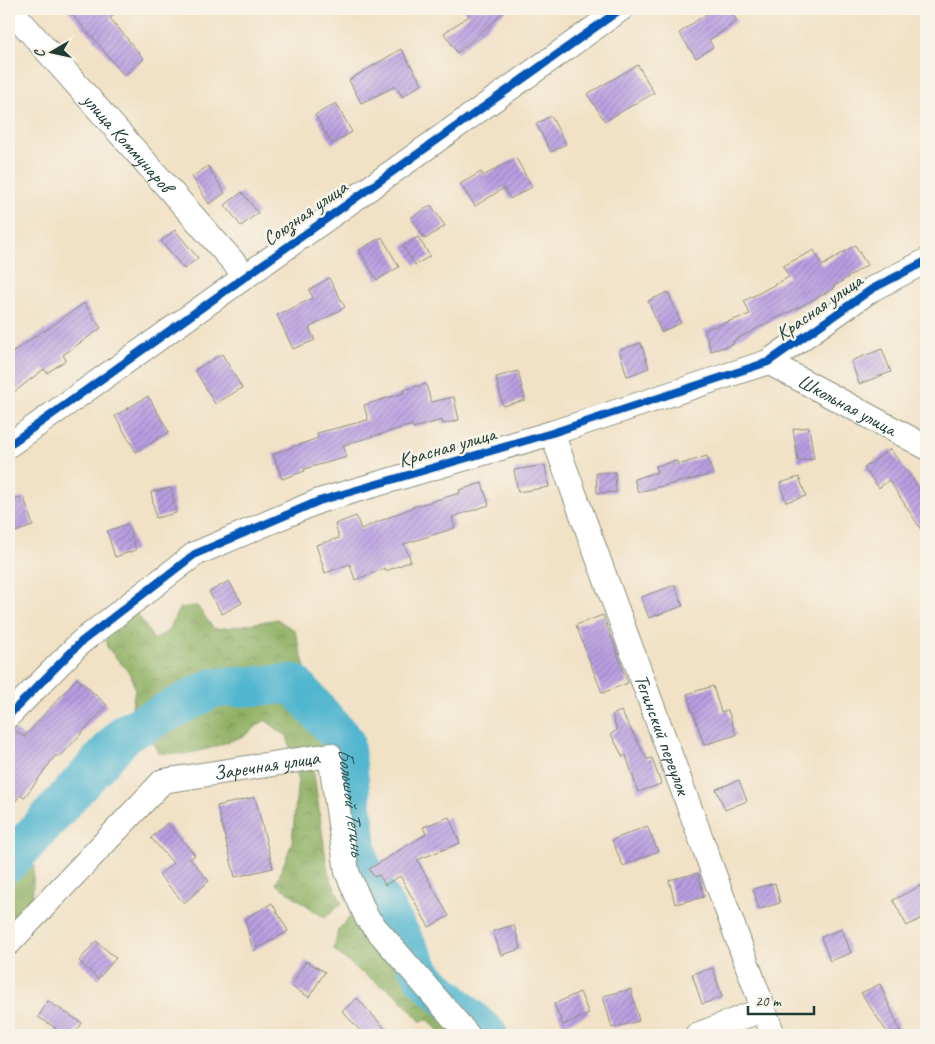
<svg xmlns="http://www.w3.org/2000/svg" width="935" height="1044" font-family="Caveat,sans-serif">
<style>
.forest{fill:url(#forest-crowns);stroke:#58774c}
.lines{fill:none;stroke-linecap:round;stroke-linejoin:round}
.river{stroke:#51b6cf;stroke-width:40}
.building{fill:url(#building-hatch)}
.street-casing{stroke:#888f7c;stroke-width:26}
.street{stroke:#fff;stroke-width:24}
.cycleway-casing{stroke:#f7f3e8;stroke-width:11}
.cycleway{stroke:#0057b8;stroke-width:8}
.labels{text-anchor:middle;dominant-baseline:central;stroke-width:5;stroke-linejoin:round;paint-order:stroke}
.street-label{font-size:20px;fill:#1f3d34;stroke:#f7f3e8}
.water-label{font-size:21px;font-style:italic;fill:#2c5b5b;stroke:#f7f3e8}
</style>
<defs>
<pattern id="forest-crowns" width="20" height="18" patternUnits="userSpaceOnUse" patternTransform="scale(1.25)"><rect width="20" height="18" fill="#90b165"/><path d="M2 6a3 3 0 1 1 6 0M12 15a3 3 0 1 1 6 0" fill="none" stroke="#759154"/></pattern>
<pattern id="building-hatch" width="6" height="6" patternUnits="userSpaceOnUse" patternTransform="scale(1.25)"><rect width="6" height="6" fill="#b99ee2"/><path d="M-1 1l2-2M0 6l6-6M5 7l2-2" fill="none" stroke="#9682b8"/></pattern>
</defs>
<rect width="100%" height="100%" fill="#f7f3e8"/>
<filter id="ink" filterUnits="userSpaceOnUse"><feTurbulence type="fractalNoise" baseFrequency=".02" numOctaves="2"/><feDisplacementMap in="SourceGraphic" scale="10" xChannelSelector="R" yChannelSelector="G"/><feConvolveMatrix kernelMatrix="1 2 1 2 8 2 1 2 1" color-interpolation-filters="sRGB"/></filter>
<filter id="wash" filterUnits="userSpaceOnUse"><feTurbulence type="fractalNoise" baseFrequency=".0096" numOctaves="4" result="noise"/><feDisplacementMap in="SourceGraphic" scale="20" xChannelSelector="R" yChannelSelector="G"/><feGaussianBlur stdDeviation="1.12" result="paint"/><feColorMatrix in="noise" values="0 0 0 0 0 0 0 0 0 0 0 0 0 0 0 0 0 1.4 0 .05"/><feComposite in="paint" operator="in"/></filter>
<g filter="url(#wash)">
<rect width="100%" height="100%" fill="#f1e1c5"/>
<path class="forest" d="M197,606L214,629L234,627L277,619L295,631L305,668L331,696L344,715L336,739L322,765L313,768L328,873L342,903L325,918L276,884L292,843L298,778L287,736L265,720L244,736L208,749L184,754L158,753L150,735L132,706L135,689L131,675L107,647L105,631L137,613L154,640L169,630L179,608Z
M21,860L34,865L32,904L9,923V870Z
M350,917L367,918L466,1024L501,1034L503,1035H442L429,1020L420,1021L397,995L361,972L334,950L338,930Z"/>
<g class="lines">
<path class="river" id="s1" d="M9,862L126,733L213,688L294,684L344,741L359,863L424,977L488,1035"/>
</g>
<g id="blocks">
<path class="building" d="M67,9H120L110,18L144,59L124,76L91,35H90Z
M463,9H508L457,53L444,33L469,16Z
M713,9H729L737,21L709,40L713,47L696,58L679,33Z
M401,49L422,84L402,97L396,86L361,103L349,80Z
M638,65L654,93L605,121L587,94Z
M336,103L352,132L332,144L315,115Z
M551,116L566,144L551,152L536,124Z
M516,158L532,187L510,199L504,188L475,206L460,184L481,172L483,176Z
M208,166L225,193L209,204L192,177Z
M242,192L258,213L241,226L225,205Z
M431,205L445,226L425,239L411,218Z
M175,230L198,258L184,269L161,241Z
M382,237L399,267L377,280L359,250Z
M418,237L430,256L415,265L403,246Z
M855,245L867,265L833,287L834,289L733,341L734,344L711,351L704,330L750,314L744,301L789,277L783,266L814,250L822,266Z
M329,278L345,307L309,328L315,340L293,349L277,315L313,298L309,290Z
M668,292L681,323L661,332L648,301Z
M84,303L101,328L63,355L66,360L47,373L44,369L9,396V355L44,330L45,331Z
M641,343L649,368L627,376L619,350Z
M882,349L891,372L859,384L851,361Z
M222,354L242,388L215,404L195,370Z
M518,371L525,400L503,406L496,377Z
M426,384L431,402L454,397L459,420L443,424L442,420L413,428L412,425L343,445L347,457L304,469L305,471L282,479L273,454L318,438L317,433L368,420L364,405L404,393L403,390Z
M148,396L169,432L136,452L115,416Z
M809,427L814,459L798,461L793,429Z
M890,449L926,497V537L889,480L879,488L864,468Z
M707,456L713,474L638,492L634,479L657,472L656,466L677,461L678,465Z
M545,465L549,487L518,492L514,470Z
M615,472L616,492L597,493L596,473Z
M799,477L806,496L786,502L780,483Z
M482,483L489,505L452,517L455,528L404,544L411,561L386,571L385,568L355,580L350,564L325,573L316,545L339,538L335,524L356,516L361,529L416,506L460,493L459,490Z
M171,488L176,513L156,518L151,492Z
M24,497L33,526L9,534V502Z
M128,524L136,550L115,557L107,531Z
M229,581L242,603L222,614L209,592Z
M675,585L683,606L649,618L641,597Z
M603,615L628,683L602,693L576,625Z
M77,678L107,705L59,758L56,755L24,798L20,795L9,810V728H12L24,737Z
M713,686L721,712L728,710L736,735L704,745L693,711H692L687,694Z
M621,711L647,759L652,758L661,784L638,792L626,755L623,757L611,734L617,730L612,715Z
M739,780L747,801L725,810L716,789Z
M255,797L273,868L235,877L217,806Z
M449,817L460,843L417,860L449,916L429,927L400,876L385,885L379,875L374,877L369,869L426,834L423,827Z
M167,823L195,855L190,859L209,881L184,903L159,875L173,863L151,838Z
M647,826L658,851L623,866L612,840Z
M698,873L704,897L675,904L669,880Z
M775,883L780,903L759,909L753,889Z
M920,886L926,898V916L907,926L893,900Z
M272,903L288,931L253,951L245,919Z
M514,925L521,949L501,955L493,931Z
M842,929L851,953L830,961L821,937Z
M96,941L116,958L98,979L79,961Z
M306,961L325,972L309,997L291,986Z
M713,968L722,997L702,1004L692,974Z
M880,984L902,1035H889L861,993Z
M631,989L639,1021L612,1028L603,996Z
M580,992L589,1014L563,1025L554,1004Z
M357,998L391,1035H364L342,1011Z
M48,1001L82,1023L74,1035H51L56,1028L38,1017Z"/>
</g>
</g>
<g filter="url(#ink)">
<use href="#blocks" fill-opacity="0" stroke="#888f7c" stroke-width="1"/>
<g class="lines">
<g class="street-casing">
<g id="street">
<path id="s2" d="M10,9L245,275"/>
<path id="s3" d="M768,362L926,447"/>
<path id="s4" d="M552,433L773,1035"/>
<path d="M9,445L621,9"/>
<path d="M9,715L81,642L195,554L319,501L552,433L768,362L872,289L926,261"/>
<path id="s5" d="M9,943L163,781L330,755L347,872L367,918L468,1035"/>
<path d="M697,1035L764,1009"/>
</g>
</g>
<use href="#street" class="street"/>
<g class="cycleway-casing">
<path id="cycleway" d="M9,445L621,9
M9,715L81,642L195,554L319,501L552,433L768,362L872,289L926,261"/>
</g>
<use href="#cycleway" class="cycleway"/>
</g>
</g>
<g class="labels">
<g class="street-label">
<text stroke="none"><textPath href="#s2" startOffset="178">улица Коммунаров</textPath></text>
<text transform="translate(305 213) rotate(-35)">Союзная улица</text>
<text transform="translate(819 307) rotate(-35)">Красная улица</text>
<text stroke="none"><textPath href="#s3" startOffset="90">Школьная улица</textPath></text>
<text transform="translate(447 447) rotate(-16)">Красная улица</text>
<text stroke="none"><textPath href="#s4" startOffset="321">Тегинский переулок</textPath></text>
<text stroke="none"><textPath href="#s5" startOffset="328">Заречная улица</textPath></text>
</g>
<g class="water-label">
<text stroke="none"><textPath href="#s1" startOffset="490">Большой Тегинь</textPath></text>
</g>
</g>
<rect width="935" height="1044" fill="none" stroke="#f7f3e8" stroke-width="30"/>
<g transform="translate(52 52) rotate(261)" stroke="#f7f3e8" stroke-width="4" paint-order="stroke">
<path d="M0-4L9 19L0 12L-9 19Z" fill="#1f3d34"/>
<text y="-8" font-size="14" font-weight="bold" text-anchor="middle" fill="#1f3d34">С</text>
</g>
<path d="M748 1006v8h66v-8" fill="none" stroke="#1f3d34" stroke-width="2.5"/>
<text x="755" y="1006" font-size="15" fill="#1f3d34" stroke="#f7f3e8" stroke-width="4" paint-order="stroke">20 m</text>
</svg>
